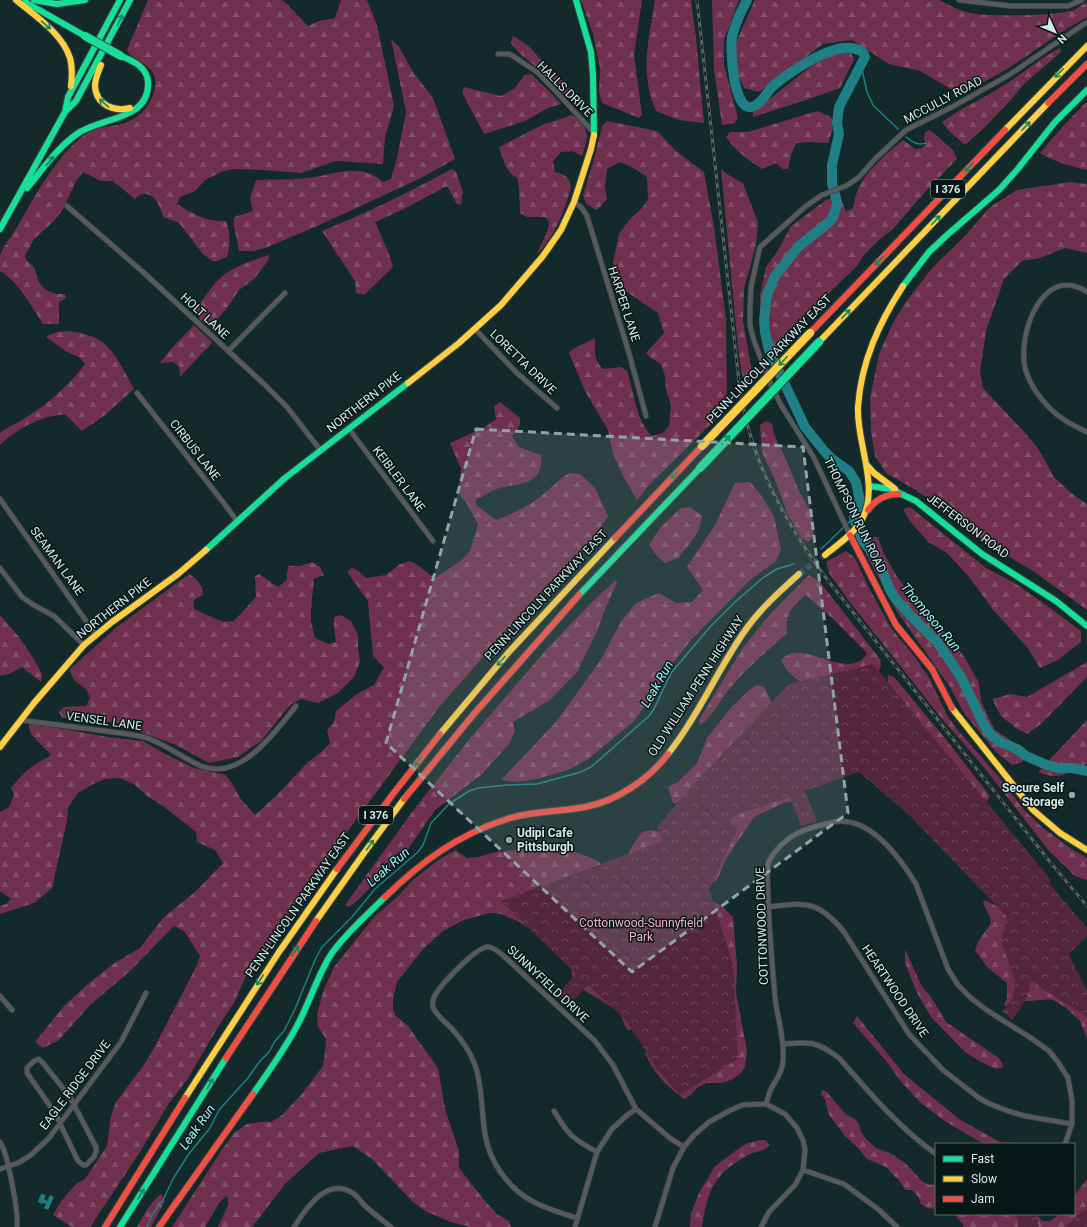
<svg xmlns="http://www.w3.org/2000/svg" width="1087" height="1227" font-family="Roboto,sans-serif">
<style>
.forest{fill:url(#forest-firs)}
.park{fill:url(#park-crowns)}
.water{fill:url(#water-ripples)}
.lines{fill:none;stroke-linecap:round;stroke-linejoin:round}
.stream{stroke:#1f7f84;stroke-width:1.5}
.river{stroke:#1f7f84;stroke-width:10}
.secondary-tunnel{stroke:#304647;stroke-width:6;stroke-dasharray:6 3;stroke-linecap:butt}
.street-casing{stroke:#344647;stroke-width:6}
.fast-casing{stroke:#344647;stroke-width:8}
.slow-casing{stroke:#344647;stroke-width:8}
.jam-casing{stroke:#344647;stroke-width:8}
.street{stroke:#59595a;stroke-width:4.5}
.fast{stroke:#16e098;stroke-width:6}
.slow{stroke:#ffcf43;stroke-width:6}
.jam{stroke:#f24e42;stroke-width:6}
.rail-casing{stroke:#596162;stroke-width:3}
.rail{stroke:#071617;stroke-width:1.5;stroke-dasharray:4.5;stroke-linecap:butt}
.fast-bridge-casing{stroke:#344647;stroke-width:10;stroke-linecap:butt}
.slow-bridge-casing{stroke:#344647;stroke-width:10;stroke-linecap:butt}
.fast-bridge{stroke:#16e098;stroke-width:8}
.slow-bridge{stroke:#ffcf43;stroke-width:8}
.oneway{stroke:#0f855e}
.marked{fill:#91a5a6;fill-opacity:0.2;stroke:#91a5a6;stroke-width:3;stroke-dasharray:8 5;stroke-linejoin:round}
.poi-dot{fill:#91a5a6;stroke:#071617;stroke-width:1.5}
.labels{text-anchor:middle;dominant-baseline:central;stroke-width:3;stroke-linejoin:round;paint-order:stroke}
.shield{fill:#071617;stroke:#97a9aa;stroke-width:1}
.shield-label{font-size:11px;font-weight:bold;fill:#d5e8e9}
.street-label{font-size:12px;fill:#d5e8e9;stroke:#071617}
.poi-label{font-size:12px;font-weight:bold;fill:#d5e8e9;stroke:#071617;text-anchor:end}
.park-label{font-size:12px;fill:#f3b0c9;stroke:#071617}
.water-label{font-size:13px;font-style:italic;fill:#9bf4f8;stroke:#071617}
</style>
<defs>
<pattern id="forest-firs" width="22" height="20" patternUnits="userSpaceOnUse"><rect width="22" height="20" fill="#6f304e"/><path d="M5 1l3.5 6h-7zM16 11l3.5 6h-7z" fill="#834e68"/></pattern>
<pattern id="park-crowns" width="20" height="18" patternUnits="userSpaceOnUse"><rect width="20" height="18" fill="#53263c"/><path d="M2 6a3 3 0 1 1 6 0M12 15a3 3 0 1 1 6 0" fill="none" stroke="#6b4658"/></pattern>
<pattern id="water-ripples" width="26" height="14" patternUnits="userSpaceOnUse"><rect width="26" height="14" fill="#1f7f84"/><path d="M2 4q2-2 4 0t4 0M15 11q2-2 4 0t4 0" fill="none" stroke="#2e6568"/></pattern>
</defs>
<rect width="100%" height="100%" fill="#13292a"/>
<path class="forest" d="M148,0H281L285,2L308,26L319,21L335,18L341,0H367L377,25L394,106L385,137L383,164L336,161L301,173L263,170L233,169L221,172L205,180L195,191L180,197L177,204C194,214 205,222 226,221C230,232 231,245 227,257L214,262L203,254L179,223L163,217C161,208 154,192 143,194C140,194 137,197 135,199L113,181H101L83,172L76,181L63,209L54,221L34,239L25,256C27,262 29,262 33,266C35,268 36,274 37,278C42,290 52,295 65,294L66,298L59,302V324H43C31,306 19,282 0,271C0,266 0,260 0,256C3,246 12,236 17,227C36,195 54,159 83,136C95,126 104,128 117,125C136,122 153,106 155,86C158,63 134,64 127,50Z
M581,0H642L634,55L642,115L639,118L602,103L599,92L600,68L593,34Z
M655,0H691L696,38L704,123L679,120L656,111C639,71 649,41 655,0Z
M712,0H739L724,40V65L738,118L735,123L722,125L714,69Z
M755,0H939C949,5 959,11 970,13C988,17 1057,16 1074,10C1078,8 1083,4 1087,2V17C1043,41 1005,77 958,93L920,71L889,64L852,40L823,44L759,92L744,88L736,71V42Z
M513,36L529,46L541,60L568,87L584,106L582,107C566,98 550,80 536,67C527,58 519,55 511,43Z
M391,39L399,47L413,72L433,98L455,159L419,179L315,227L265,248L254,251H239L234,226V217L253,211L250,198L256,180C274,179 292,180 309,178C336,174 360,162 383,182L391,179L397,158L406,112Z
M1060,48L1061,52L1024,84L1009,102L984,128L965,145L948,130L942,122C962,107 985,98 1006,84C1024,72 1041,58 1060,48Z
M836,52L851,53L854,59L840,88L806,100L753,117V112L810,67Z
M531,74L551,93L561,104L548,108L525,121L484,134L462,92L464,87L501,96L514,89L525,75Z
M1087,101V170C1070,166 1055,162 1040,153L1056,134Z
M817,111L829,116L833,119L832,131L828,143L812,142L796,143L791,155L788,169H783L776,163L762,169C748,160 736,151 726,137L730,132H748Z
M572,115C590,126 589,138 582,156L572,151L561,152L553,161L555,172C565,175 570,176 571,188C564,212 555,236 537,254C541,243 548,234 549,222L545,217H527L520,213L519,187L517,178C505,171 503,159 499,147L542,125Z
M607,121L657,131L676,151L704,172L714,227L726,319L727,402L715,420L649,485L637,500L623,476L613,454L608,430L586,393L569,353L573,349L595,338C595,350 593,360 603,369L621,367L627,371C634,392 636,421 652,436L663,433L669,426L671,406L666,389L665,376L661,364L651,358L646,353L664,333L658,313L624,290L617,281L613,262L619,234L629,220L642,208L648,199L647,177L632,167L620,162L607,169L605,187L607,199L597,210L586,204L583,195L595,156L602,126Z
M930,130L953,150L957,159L925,192L893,229L879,240L863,256L857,266L803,318L799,332L793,340L770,363L763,349L760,329V295L766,267L777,252L791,226L826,200L840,195L846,212L853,208C854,203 855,197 857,192C865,171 886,154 903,140L915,149L922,148L926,144L924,138L925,132Z
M452,169L456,172L463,192L461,205L457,204L447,186L404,209L375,222L389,254L393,267L364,295L356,293L355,281L322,231C367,213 409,192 452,169Z
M721,169L730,176L743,183L758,223L756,245L744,289L743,321L753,378L745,384L741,370L737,337Z
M1070,182L1087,184V253L1065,248L1040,258L1022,261L1004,279L986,331L980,371L983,388L1026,434L1039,450L1054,477L1071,493L1087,504V610L1033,571L983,541L942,508L914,489L886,473L875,456L871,432L870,399L879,354L893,323L906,302L933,267L964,237L990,207L1017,190Z
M269,255L268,261L254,279L239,290L227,308L211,327L200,320L195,310C202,300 210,289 218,280C230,268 253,260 269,255Z
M194,325L212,342L208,348L202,353L180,377L179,366L173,362L160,363L171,349Z
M69,331C80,333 93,335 102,342C117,353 125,374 134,389L105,415L82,431L65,414C39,417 19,427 0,445V433C7,427 14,425 22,420C43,408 71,384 85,364L79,357L67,352L46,337L47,336L57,332Z
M500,402L520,418V425L512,436L519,447L541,455C544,486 519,483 499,488C491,491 483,496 476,499V505L496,520C512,514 527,507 540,497C550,489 558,480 569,473L580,474L595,488L608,516L589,544L543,589L440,706L322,866L299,897L263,957L253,966L246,976L234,1003L218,1027L187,1080L169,1103L140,1152L90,1227H72L53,1215L62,1200L69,1192L77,1183L85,1179L107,1146L111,1116L116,1102L143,1066L153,1050L197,965L200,956L184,931L174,926L129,972L90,1005L59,1040L43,1048L35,1042L64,1006L88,984L113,964L140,948L163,918L196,891L223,863L215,850L197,842L196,832L163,806L147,796L134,784L120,778L105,779L93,784L78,793L68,807L67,821L52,888L34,903L0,914V906L6,904L11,899L0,891V812L9,807L14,795L11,788C16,782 22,774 29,769C36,763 44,760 51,755L31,734L29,726L30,723L108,737L143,741L167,755L194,768L226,775L234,787L240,798L255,815L277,795L307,763L320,753L330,743L327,730L334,722L336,711L357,694L374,685L384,667L373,656L368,601L347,572L352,568L358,571L366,578L386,575L400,564L410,561C420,565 426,573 435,578L462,560L470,551L478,524L467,504L458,492L461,469L450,443L485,427L496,419L494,406Z
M766,421L772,424L774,434L788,464L798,489L812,514L814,534L809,542L802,539L787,513L776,482L762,452L760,425Z
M750,482L761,495L774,516L781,550L776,561L750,580L691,640L665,673L647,704L633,722L609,742L588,759L568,770L537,779L516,782L501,780L556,722L600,661L622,620L636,603L659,593L676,603L692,602L703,590L687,567L715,525L735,483Z
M690,507L702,516L699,530L691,542L678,558L665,563L658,557L649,545L661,527L681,508Z
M910,507L986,568L1013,582L1042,602L1081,631V642L1058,660L1040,668L1027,647L994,611L970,578L947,553L928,542L909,520L903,509Z
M868,537H878L883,552L896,575L912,597L944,631L965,658L979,683L981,701L994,729L1017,745L1023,762L1012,765L996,752L964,713L950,687L896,610L866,554Z
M846,551L855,558L868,586L891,628L914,656L930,679L947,715L956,728L998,776L1026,812L1043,828L1073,850L1087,858V880L1075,876L1049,851L983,766L943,720L849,601L829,573L826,562Z
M312,562L320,567L324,575L314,579L311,609V621L315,638L328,644L336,642L334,627V617L341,615L351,621L358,635V647L360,662L354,677L338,693L318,703L301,699L290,705L261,741L238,757L209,763L176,745L116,723L82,719L62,718L59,712L64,707L86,706L90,698L86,689L75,681L69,670L117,627L189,574C197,578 203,586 203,595L194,600V609L223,622L234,621L256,597L255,576L259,574L278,587L287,580V572L289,566H300Z
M809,575L820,582L880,659L881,665L877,676L821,695C807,685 786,676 781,659C787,655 793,652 801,653C821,654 854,677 867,653L833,619L806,595C792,606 785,614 787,633C768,650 748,667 731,687C720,699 714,716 700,725L699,720L742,649L772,612Z
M616,580L617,583L605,609L598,629L577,672L550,700L513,722L515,731L509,744L481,775L435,810L408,849L359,899L349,907L345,905L415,808L472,736L546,650L590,604Z
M0,615L19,637L32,656L42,674L41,682L22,667L9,674L0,676Z
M1087,662V677L1041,724L1027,734L1016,728L1001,716L992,699L1011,694L1027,697Z
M888,675L894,677L944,737L990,796L985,804L887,698Z
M757,685L764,687L773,705L804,783L800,800L783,803L754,817L726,859L717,880L708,885L707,898L723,907L733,917L737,965L736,993L747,1051L745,1067L740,1074L731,1080L721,1083H707L698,1087L692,1094L684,1099C667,1086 653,1073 645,1053L660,1033L654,1027L628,1030L624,1024L620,1012L574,984L572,976L571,963L546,938L517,921L501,914L489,913L464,920L443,931L423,949L397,982L393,999V1010L396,1016L408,1026L438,1068L445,1109L459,1151V1168L485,1201L498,1215L509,1221L511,1227H470L451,1222L427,1212L413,1202L372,1159L353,1146L319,1153L285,1184L252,1227H218L228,1205V1198L226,1196L219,1203L205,1227H172L219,1154L234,1133L247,1124L261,1122H271L281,1116L301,1095L323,1066L325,1051L326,1039L318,1027L317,1014L324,989L334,967L375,916L396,898L413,880L437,861L455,850L467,858L479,857L495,852L515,850L535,844L553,843L596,860L605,867L625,861L632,846L642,832L652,830L666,833L686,802L673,803L668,787L678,782L697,763L707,738L730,709L749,690Z
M1087,720V764C1068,773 1059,781 1038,772Z
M985,900L1004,910L1087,1004V1038L1080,1021L1065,1007L1051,999L1019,1002L1010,1010L1004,1005L1007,998V983L987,967L975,950L978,942L991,923L990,917L983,903Z
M905,949L922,987L931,997L946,1022L999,1058L1004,1067L996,1069L981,1062L965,1052L931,1017L917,993L911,978L905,962Z
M857,1016L904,1074L959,1119L1000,1142L1025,1144H984L946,1122L921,1103L902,1083L887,1062L853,1023Z
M822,1090L827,1092L841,1109L847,1115L855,1119L859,1124L861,1132L867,1140L876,1148L890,1153L905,1163L923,1182L930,1185L936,1183V1209L927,1208L920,1203L919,1198L912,1190H905L901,1183L886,1167L867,1159L858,1148L845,1136L829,1115L825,1099L821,1094Z
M760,1140H765L770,1145C764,1152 756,1151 748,1155C714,1174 708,1189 702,1227H690L691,1213L699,1193L715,1166L745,1144Z
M1087,1179V1227H963L964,1225L954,1214H996L1010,1215L1012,1214H1035L1043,1221H1050L1060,1214H1074V1196Z
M161,1194L165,1201L151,1227H137C144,1214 150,1203 161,1194Z"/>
<path class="park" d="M873,664L1051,880L1049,883L1087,928V936L1069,954L1087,991V1017L1030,981L1028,996L1013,1020L1002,1012L1013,998L1015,981L1001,941L1007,917L910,816L859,772L805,791L817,821L801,826L790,797L733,816L729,821L738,828L709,889L733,964L738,1059L680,1095L656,1068L626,1020L588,985L568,1006L556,996L576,974L501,901L663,841L657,827L694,784L789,684Z
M1087,1206V1227H1066Z
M1016,1214H1035L1039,1227H1018Z"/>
<path class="water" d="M41,1194L46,1195L44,1199L47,1201L50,1195L54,1197L48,1210L44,1208L46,1204L43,1203L42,1204L38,1202Z"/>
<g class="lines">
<path class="stream" d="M861,65L867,92L873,105L898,129
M906,137C912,142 918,146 926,143
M847,524L854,517
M821,549L844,527
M147,1227L152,1215L163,1200L173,1179L188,1155L210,1128L219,1110L248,1078L260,1061L269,1052L275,1041L284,1031L295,1009L315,960L322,947L352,917L375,889L418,852L423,845L431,823L449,804L469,791L478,788L507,785L537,784L581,772L591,767L649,716L654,709L671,673L710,627L735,602L764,577L777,569L794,564"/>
<path class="river" d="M747,0C741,11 735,25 732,37C730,48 733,112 752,107C762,104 766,93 773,86C790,72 829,45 851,48C857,49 863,50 865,57L839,107L837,123L839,134L832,165V183L837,202L836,208L833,217L829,222L798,247L775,276L767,295L764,320L765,332L770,353L805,427L825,452L832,459L849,471L856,482L860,501L854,517L855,522L863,541L874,555L881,567L890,590L895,598L910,615L938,643L961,677L985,727L992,736L1000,742L1017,749L1026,756L1047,765L1058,768H1073L1087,771"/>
<path class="secondary-tunnel" d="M799,574L825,555"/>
<g class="street-casing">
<path id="street" d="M959,0L1011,6H1068L1082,0
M498,54H509L513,56L537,72L551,86L594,133
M574,202L581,207L587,216L629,353L646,416
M67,206L143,272L265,385L287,407L321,451
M1087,292C1081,288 1074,285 1067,285C1033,285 1016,348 1027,374C1033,391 1048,409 1063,419C1070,424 1079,428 1087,432
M475,329L517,373L557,408
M228,351L285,293
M137,393L223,502L237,521
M349,429L433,541
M0,499L96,635
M850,535L814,458L781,405L771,385L754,341L750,325V308L751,287L760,247L806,206L822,195L846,186L858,178L876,158L906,130L954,106L1009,75L1087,22
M0,568L22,597L32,604L54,616L84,645
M20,720C48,724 77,727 105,731C118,733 131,734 144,737C164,743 181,757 201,766C240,782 275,732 296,706
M769,907C806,902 819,901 844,932L909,1034L943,1070L979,1098L990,1104L1008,1111L1025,1116L1072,1124
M0,996L12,1010
M784,1044C810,1042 817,1041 839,1058C869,1092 899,1128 936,1154
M39,1059L43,1063L70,1097L96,1147V1151L94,1157L86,1165H83L78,1161L55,1113L27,1073V1068L34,1061Z
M766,1104C768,1099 769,1092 772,1087C777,1079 783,1070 783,1060C785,1038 777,1018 775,997C772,963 769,928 768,894C768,886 766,868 769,861C784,834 806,828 834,822C869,815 900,858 916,884L948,969L958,985L972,999L988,1011L1031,1038L1049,1051L1058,1062L1068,1078L1072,1100V1124L1065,1144
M554,1111C568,1135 573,1139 597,1152
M0,1142C7,1154 8,1165 11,1178C14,1194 18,1210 17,1227
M0,1169L18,1163L31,1155L49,1138L121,1042L146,993
M803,1170L844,1184L878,1209L897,1227
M577,1218C562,1213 546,1209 532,1201C508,1188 489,1161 485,1134C481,1111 483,1088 475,1065C470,1052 462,1040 453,1030C447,1023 436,1016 433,1007C432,1002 434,996 437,992C443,983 477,946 488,947C495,947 501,954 506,958L595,1041L613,1065L636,1109L671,1139L684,1147
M294,1227C306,1208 328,1175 354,1194C358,1197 361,1201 364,1205C373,1213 382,1220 391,1227
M575,1227L597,1152L612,1129L626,1116L636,1109
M655,1227L673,1168L684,1147L694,1135L709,1122L729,1111L742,1105L766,1104L785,1114L797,1128L803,1140L805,1150L803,1170L795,1185L769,1212L761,1227"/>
</g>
<g class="fast-casing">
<path id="fast" d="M34,0L57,4L85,0
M576,0L591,52L593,75L594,135
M25,2L85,36
M65,112L68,97L120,0
M27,188C43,169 57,148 77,134C100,117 150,121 148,82C147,67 133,61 121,56
M0,229L65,112L76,101L130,0
M903,286L929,252L946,236L999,190L1017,170L1055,122L1087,90
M869,486L891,489L916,501L982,554L1056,601L1087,626
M206,550L285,478L408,383
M579,595L700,468
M253,1094C269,1071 286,1048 299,1022C311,999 318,974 332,953C347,932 367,915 385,897
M120,1227L226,1058"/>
</g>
<g class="slow-casing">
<path id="slow" d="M16,0C35,16 62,33 70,58C73,68 72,77 71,86
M101,65C98,72 95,79 95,86C96,105 114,112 130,108
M1005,130L1087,46
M819,342L1048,103
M408,383L459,343L501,305L543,256L561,230L574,202L591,149L594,135
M866,464L874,473L895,489
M825,555C836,546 848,538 857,527C884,493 856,446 858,407C861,362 879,323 903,286
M952,708L1033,810L1060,833L1087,850
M440,734L508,653L615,538
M0,747L34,703L84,645L112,622L178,574L206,550
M668,754C698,716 717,671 744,632C759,610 779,592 799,574
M316,921L364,853L404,799
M185,1098L279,952L337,869"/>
</g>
<g class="jam-casing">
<path id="jam" d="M1048,103L1087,64
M810,333L1005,130
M868,510C876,499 886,494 899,494
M850,535L896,625L932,669L952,708
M615,538L702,446
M404,799L473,715L579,595
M337,869L393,794L440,734
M385,897C421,862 457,835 507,819C532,811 559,812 585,807C617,801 649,779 668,754
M226,1058L316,921
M105,1227L185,1098
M159,1227L253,1094"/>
</g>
<use href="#street" class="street"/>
<use href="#fast" class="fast"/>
<use href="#slow" class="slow"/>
<use href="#jam" class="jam"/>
<g class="rail-casing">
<path id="rail" d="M697,0L739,382C742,397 744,412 748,427C763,483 792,532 826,578L1050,862L1087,906"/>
</g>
<use href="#rail" class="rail"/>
<g class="fast-bridge-casing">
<path id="fast-bridge" d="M85,36L121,56
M700,468L819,342"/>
</g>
<g class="slow-bridge-casing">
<path id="slow-bridge" d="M702,446L810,333"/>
</g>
<use href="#fast-bridge" class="fast-bridge"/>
<use href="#slow-bridge" class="slow-bridge"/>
</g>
<defs><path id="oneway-shaft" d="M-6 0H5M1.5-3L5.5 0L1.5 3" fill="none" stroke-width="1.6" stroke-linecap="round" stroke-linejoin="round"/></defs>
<g class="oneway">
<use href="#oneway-shaft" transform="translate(120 20) rotate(-63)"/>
<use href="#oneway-shaft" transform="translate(46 25) rotate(41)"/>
<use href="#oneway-shaft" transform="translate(1059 73) rotate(135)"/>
<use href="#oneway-shaft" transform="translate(104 103) rotate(-138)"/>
<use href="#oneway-shaft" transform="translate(1026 126) rotate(-46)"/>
<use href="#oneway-shaft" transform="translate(50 161) rotate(-50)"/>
<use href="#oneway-shaft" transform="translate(969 167) rotate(134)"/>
<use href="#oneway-shaft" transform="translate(936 220) rotate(-46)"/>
<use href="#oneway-shaft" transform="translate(879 261) rotate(134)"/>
<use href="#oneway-shaft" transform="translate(846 314) rotate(-46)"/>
<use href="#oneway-shaft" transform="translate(783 361) rotate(134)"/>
<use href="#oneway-shaft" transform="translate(726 440) rotate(-46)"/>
<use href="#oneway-shaft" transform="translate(675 474) rotate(134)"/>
<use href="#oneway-shaft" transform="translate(501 661) rotate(131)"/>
<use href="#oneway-shaft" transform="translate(418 761) rotate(128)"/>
<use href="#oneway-shaft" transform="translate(370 845) rotate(-54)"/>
<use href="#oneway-shaft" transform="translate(295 951) rotate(-56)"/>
<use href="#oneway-shaft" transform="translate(260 980) rotate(123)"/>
<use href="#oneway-shaft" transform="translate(210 1084) rotate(-58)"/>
<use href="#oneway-shaft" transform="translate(141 1194) rotate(-58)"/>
</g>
<path class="marked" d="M476,429L803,447L848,813L632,972L386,743Z"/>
<g class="poi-dot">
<circle cx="1072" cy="795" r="4"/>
<circle cx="509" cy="840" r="4"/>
</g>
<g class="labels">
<g class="shield">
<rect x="931" y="180" width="34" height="18" rx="3"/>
<rect x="359" y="806" width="34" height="18" rx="3"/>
</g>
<g class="shield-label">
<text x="948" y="189">I 376</text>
<text x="376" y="815">I 376</text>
</g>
<g class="street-label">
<text transform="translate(565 89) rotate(45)">HALLS DRIVE</text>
<text transform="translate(943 100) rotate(-28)">MCCULLY ROAD</text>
<text transform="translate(624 304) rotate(72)">HARPER LANE</text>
<text transform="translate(205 316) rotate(43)">HOLT LANE</text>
<text transform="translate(769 359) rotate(-46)">PENN-LINCOLN PARKWAY EAST</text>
<text transform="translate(523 362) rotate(44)">LORETTA DRIVE</text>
<text transform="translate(364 402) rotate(-38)">NORTHERN PIKE</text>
<text transform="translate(195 450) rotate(52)">CIRBUS LANE</text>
<text transform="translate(399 479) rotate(53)">KEIBLER LANE</text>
<text transform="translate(855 515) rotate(64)">THOMPSON RUN ROAD</text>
<text transform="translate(968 526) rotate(37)">JEFFERSON ROAD</text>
<text transform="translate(57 561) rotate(54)">SEAMAN LANE</text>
<text transform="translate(546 595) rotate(-47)">PENN-LINCOLN PARKWAY EAST</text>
<text transform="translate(114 608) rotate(-38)">NORTHERN PIKE</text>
<text transform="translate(696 686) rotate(-57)">OLD WILLIAM PENN HIGHWAY</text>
<text transform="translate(104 721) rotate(8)">VENSEL LANE</text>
<text transform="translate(298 905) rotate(-55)">PENN-LINCOLN PARKWAY EAST</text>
<text transform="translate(762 926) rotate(-92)">COTTONWOOD DRIVE</text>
<text transform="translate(548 984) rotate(43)">SUNNYFIELD DRIVE</text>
<text transform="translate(895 991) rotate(56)">HEARTWOOD DRIVE</text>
<text transform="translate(75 1085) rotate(-53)">EAGLE RIDGE DRIVE</text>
</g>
<g class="poi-label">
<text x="1064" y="788">Secure Self<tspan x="1064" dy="14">Storage</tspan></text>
<text x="517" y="833" text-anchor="start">Udipi Cafe<tspan x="517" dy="14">Pittsburgh</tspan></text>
</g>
<g class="park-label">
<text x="641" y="923">Cottonwood-Sunnyfield<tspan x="641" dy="14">Park</tspan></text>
</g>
<g class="water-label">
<text transform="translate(931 617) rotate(50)">Thompson Run</text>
<text transform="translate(657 684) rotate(-60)">Leak Run</text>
<text transform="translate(388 867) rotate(-41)">Leak Run</text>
<text transform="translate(197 1127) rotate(-55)">Leak Run</text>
</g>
</g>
<rect x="935" y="1143" width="140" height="72" fill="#071617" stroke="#596a6b"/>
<rect x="943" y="1156" width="20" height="6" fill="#16e098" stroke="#596a6b"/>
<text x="971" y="1163" font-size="12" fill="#d5e8e9">Fast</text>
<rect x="943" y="1176" width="20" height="6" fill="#ffcf43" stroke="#596a6b"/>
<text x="971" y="1183" font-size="12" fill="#d5e8e9">Slow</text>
<rect x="943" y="1196" width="20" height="6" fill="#f24e42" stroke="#596a6b"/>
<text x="971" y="1203" font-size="12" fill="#d5e8e9">Jam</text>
<g transform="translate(1055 32) rotate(134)" stroke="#071617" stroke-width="3" paint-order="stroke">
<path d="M0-3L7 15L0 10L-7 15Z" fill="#d5e8e9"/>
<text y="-6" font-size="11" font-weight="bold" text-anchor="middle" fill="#d5e8e9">N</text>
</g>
</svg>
